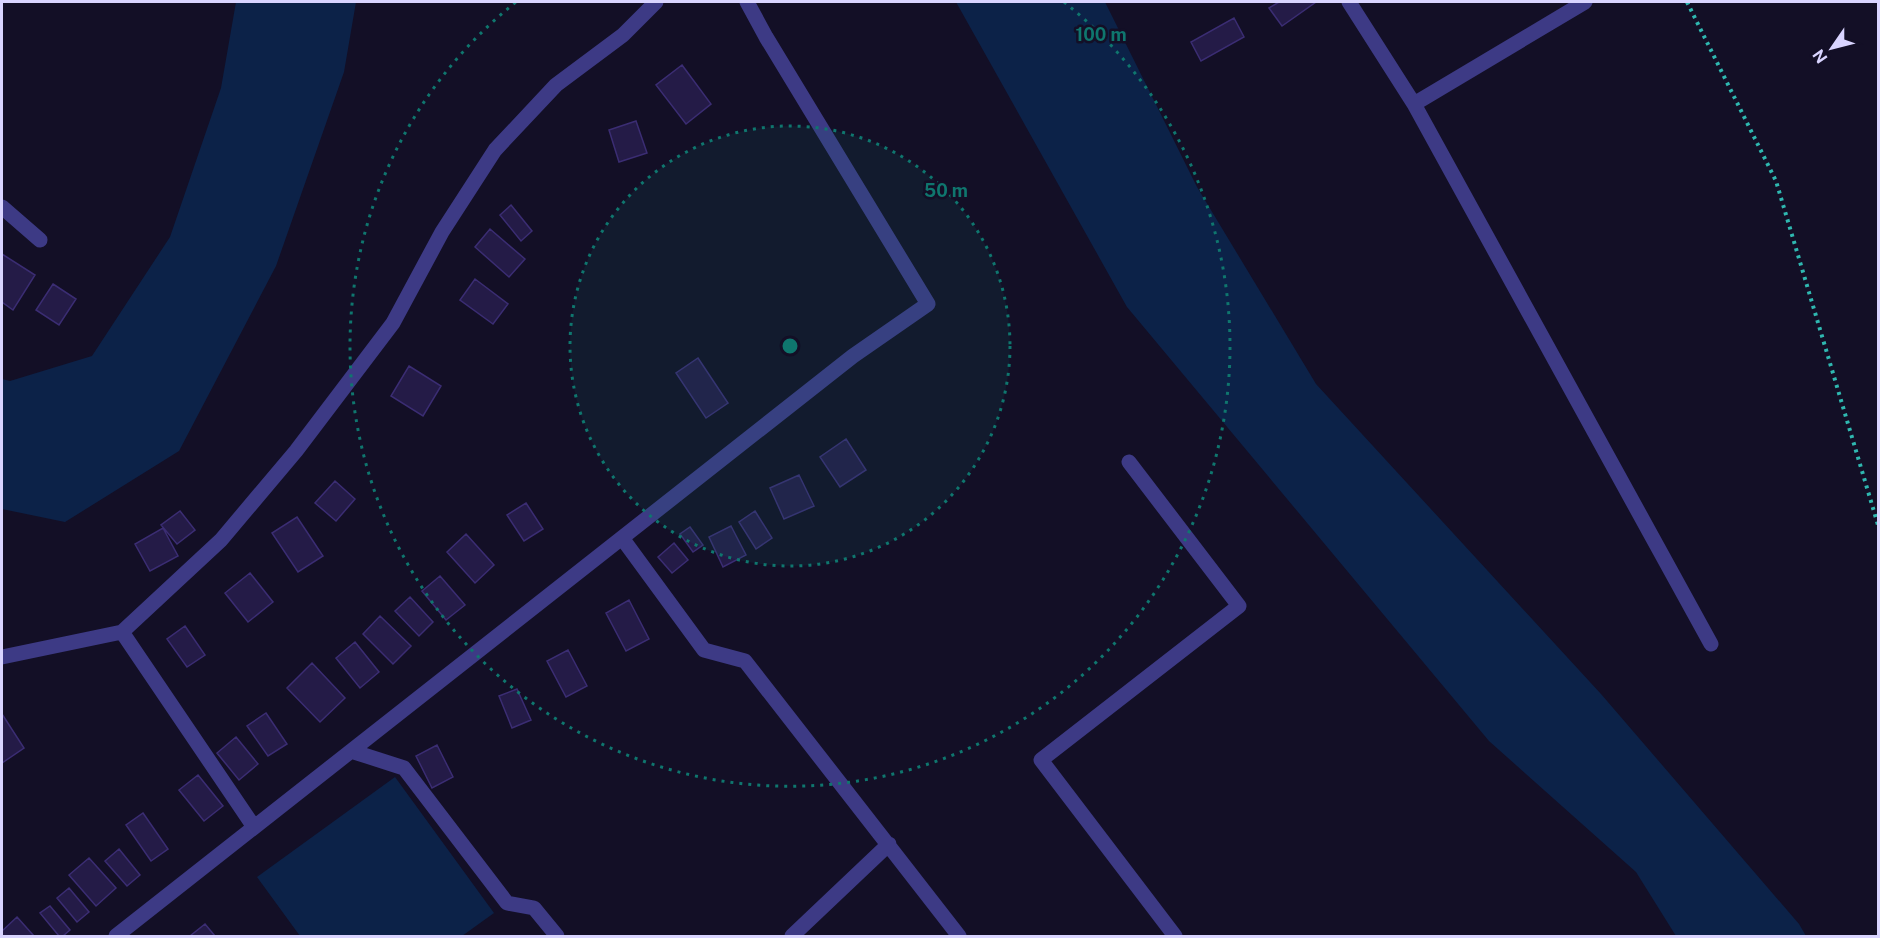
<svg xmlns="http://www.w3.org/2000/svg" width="1880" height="938" font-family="'Public Sans',sans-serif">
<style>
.water{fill:#0c2248}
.building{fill:#241b47;stroke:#3b2d73;stroke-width:1.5}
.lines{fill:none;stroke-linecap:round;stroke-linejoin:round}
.path{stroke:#2fb8b0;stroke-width:4;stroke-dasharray:3 4.5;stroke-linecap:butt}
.minor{stroke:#3d3a85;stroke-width:15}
.ring{fill:none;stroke:#0f766e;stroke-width:3;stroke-dasharray:3 6}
.centre{fill:#0f766e;stroke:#130f26;stroke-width:3}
.ring-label{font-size:18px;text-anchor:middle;font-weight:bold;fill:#0f766e;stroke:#130f26;stroke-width:5;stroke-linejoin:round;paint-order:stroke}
</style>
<rect width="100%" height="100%" fill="#130f26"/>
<path class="water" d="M236,2H356L344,72L276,266L179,451L65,522L2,509V379L10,381L92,356L170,237L221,88Z
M956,2H1105L1197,187L1316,384L1601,694L1799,924L1806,936H1676L1636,872L1489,741L1127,307Z
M395,777L494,913L462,936H300L257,877Z"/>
<path class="building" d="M1279,2H1316L1282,26L1269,8Z
M1234,18L1244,37L1201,61L1191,42Z
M682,65L711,104L686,124L656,85Z
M636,121L647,153L619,162L609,130Z
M511,205L532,231L521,241L500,215Z
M490,229L525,259L509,277L475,247Z
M2,254L35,275L13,310L2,302Z
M475,279L508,304L493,324L460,300Z
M53,284L76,299L59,325L36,310Z
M698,358L728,403L706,418L676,373Z
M409,366L441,386L423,416L391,396Z
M846,439L866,470L840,487L820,457Z
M799,475L814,506L784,519L770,488Z
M335,481L355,499L336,521L315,503Z
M526,503L543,529L524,541L507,515Z
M180,511L195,530L177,544L161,525Z
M755,511L772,538L756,549L739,522Z
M297,517L323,556L298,572L272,533Z
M731,526L746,555L723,567L709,537Z
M690,527L703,545L693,552L680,534Z
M163,528L178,556L150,571L135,544Z
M466,534L494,565L475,583L447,552Z
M674,543L688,560L672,573L658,557Z
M250,573L273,602L248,622L225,593Z
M440,576L465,605L446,620L422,591Z
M410,597L433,622L419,636L395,611Z
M629,600L649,639L626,651L606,613Z
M380,616L411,646L393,664L363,634Z
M185,626L205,655L187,667L167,639Z
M355,642L379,672L360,688L336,658Z
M568,650L587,686L566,697L547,661Z
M312,663L345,698L320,722L287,688Z
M517,689L531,720L512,728L499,696Z
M266,713L287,744L268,756L247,726Z
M2,714L24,748L2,763Z
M236,737L258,764L239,780L217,753Z
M437,745L453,777L432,788L416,756Z
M198,775L223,806L204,821L179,790Z
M143,813L168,849L151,861L126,825Z
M119,849L140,875L127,886L105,861Z
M89,858L116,888L96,906L69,875Z
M69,888L89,912L77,922L57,898Z
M50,906L70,930L63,936H59L40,913Z
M17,917L34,936H2V931Z
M205,924L215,936H190Z"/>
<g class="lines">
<path class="path" d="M1687,2L1776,181L1878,525"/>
<path class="minor" d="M1349,2L1414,104L1711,644
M1414,104L1585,2
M2,207L40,240
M1129,462L1239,606L1041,760L1175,936
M622,538L704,650L745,661L959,936
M122,632L254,827
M2,657L122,632L221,540L296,451L393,323L442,232L495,150L556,85L623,35L656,2
M351,751L404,768L507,903L534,908L557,936
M116,936L853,356L928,304L766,37L747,2
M792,936L889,844"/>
</g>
<circle cx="790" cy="346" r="220" fill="#0f766e" fill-opacity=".12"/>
<g class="ring">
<circle cx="790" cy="346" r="220"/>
<path d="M1064 2A440 440 0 1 1 516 2"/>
</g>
<circle cx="790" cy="346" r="9" class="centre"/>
<g class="ring-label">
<text x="1101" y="41">100 m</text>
<text x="946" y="197">50 m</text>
</g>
<rect width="1880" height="938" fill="none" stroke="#d9d4ff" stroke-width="6"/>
<g transform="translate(1832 48) rotate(235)" stroke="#130f26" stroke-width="4.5" paint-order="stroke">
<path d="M0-4.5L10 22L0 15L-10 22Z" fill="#d9d4ff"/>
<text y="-9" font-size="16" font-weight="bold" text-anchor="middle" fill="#d9d4ff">N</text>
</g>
</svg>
